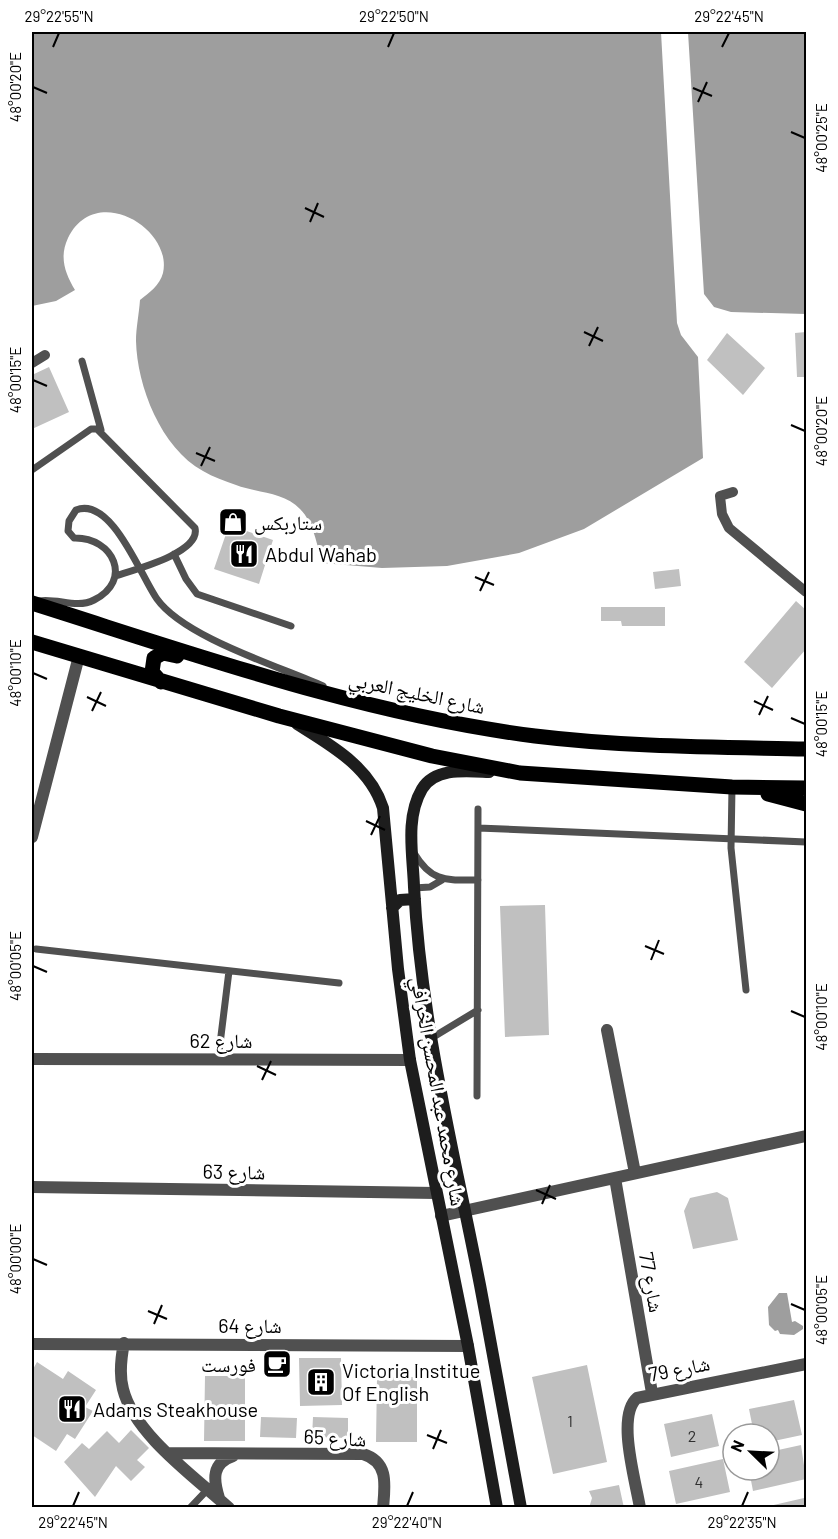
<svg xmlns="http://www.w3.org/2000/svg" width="838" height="1539" font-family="Barlow,'Noto Naskh Arabic',sans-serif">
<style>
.water{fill:#9e9e9e}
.building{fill:#c0c0c0}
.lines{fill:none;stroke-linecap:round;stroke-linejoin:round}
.service{stroke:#505050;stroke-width:7}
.pedestrian{stroke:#505050;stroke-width:10}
.minor{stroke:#505050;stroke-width:12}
.secondary{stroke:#1d1d1d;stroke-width:12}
.primary{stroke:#000;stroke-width:15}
.ticks{fill:none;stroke:#000;stroke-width:2}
.labels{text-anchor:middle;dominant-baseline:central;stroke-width:6;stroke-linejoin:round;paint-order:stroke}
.number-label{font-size:16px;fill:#303030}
.poi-label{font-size:20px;fill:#000;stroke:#fff;text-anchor:start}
.street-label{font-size:20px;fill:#000;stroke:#fff}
.neatline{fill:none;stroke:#000;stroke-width:2}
.ticks-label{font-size:15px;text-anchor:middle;fill:#000}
</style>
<rect width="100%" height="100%" fill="#fff"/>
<path class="water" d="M32,32H661L677,323L681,335L698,357L703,458L584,529L519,553L447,566L382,568L322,563C317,545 314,523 300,509C284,492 257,493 236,485C225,481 213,477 203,471C161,448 137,386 136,341C136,328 139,314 140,300C149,293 160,285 163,273C173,228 95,182 68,238C59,257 65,273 75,290L56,301L32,306Z
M688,32H806V314L731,312L714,307L704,294Z
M779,1293H787L792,1322L795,1321L803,1326V1329L794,1335L780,1334L778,1330L775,1331L769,1325L768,1307Z"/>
<path class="building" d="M806,332V377H797L795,333Z
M727,333L765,368L743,395L707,360Z
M49,367L69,412L32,429V375Z
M229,525L273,540L259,584L214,569Z
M679,569L681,586L655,589L653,572Z
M796,601L806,610V649L772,688L744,662Z
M601,607H665V626H622L621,621H601Z
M545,905L549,1035L505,1037L500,906Z
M717,1192L728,1198L738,1240L693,1249L684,1211L690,1198Z
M299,1358H341L342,1405L300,1406Z
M37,1362L63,1379L68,1371L96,1390L85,1407L93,1411L75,1439L67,1434L56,1451L32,1435V1371Z
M587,1365L607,1462L553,1474L532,1377Z
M205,1376H245V1441H204Z
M377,1377H417V1442H376Z
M794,1400L802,1435L769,1442V1434H754L749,1409Z
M712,1414L719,1446L671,1457L664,1424Z
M261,1417L297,1418L296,1438L260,1437Z
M313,1417L348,1418V1438L312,1437Z
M131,1430L149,1448L137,1460L145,1467L131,1481L116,1466L95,1497L64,1462L82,1443L89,1449L107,1431L119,1443Z
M801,1445L806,1479L753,1491L749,1470H769V1452Z
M723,1459L730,1492L676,1504L669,1471Z
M619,1485L624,1508H589L592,1498L589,1491Z
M804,1498L806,1508H766L765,1507Z"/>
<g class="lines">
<path class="service" d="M82,361L101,430
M32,470L91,429H97L195,528C201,553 133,570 115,576
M174,554L186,579L197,594L291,626
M39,601C58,598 76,609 94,600C133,581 114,537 74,538L68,531L69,521L76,510C112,496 141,577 157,599C184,637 278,666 323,686
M732,787L731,848L746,990
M478,828L806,842
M414,853C432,883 447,880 478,880
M414,888L430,887L442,880
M36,949L339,983
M430,1039L478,1010
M218,1060L229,971
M477,1096L478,809
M190,1508L209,1488"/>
<path class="pedestrian" d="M32,363L45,355
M733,492L720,496L722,514L729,528L806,592"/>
<path class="minor" d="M32,837L79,656
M607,1030L635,1173
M32,1059L410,1060
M615,1178L652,1393
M32,1187L436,1193
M441,1216L806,1136
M124,1343C121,1358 119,1374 123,1389C134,1434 195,1477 229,1508
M32,1344L468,1346
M169,1453L363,1454C389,1462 385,1485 383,1508
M219,1498C213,1479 212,1463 233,1456
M640,1508C636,1482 616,1416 637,1398L806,1364"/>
<path class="secondary" d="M297,724C332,746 370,767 383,808L398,969L410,1060L468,1346L497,1508
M489,772C467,771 435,767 422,789C405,818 413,855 414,887C421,1022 454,1152 480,1285C494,1359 507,1433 521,1508
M392,908L400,900L415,899"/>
<path class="primary" d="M32,603C197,655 362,714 535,736C625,747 716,747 806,749
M32,642L279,716L432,756L520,773L732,787L806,788
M161,682L152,672L154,658L163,653L177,656
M768,794L806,804"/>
</g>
<path class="ticks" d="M53,47L59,33M388,47L394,33M722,47L729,33M33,87L47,93M693,88L712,96M698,102L707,82M791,132L805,138M305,208L324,217M310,222L318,203M584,332L603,341M589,346L598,327M33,380L47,386M791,425L805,431M196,453L215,461M201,466L210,447M475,577L494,585M480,591L489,572M33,673L47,679M87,697L106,706M754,701L773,710M92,711L101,692M759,715L768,696M791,718L805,724M366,821L385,830M371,835L380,816M645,946L664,954M651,960L659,940M33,966L47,972M791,1011L805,1017M257,1066L276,1075M262,1080L271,1061M536,1190L556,1199M542,1204L550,1185M33,1259L47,1265M791,1304L805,1310M148,1311L167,1319M154,1324L162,1305M427,1435L447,1443M433,1449L441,1430M73,1506L79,1492M407,1506L413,1492M742,1506L748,1492"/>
<defs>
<g id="shop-square" transform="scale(1.5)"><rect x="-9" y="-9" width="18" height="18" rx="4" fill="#000" stroke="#fff"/><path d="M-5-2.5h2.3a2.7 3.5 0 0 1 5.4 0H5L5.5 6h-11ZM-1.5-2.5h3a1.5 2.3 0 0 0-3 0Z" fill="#fff"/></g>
<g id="restaurant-square" transform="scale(1.5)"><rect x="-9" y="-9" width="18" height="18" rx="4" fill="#000" stroke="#fff"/><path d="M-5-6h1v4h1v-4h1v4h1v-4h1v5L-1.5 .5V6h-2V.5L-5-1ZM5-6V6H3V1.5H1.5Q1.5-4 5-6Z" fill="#fff"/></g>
<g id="cafe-square" transform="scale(1.5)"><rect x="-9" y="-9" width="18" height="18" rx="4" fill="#000" stroke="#fff"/><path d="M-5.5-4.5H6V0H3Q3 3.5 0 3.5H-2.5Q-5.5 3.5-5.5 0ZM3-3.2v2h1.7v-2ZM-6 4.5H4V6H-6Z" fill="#fff"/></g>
<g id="building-square" transform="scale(1.5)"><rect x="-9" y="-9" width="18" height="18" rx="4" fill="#000" stroke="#fff"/><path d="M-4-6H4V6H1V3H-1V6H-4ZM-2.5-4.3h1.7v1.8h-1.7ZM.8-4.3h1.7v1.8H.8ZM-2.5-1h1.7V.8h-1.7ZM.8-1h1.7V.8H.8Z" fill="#fff"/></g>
</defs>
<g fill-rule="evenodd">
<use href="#shop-square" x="233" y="522"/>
<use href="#restaurant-square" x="244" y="554"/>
<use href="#cafe-square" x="277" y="1364"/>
<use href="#building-square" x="321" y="1382"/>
<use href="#restaurant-square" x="72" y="1409"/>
</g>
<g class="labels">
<g class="number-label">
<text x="570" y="1420">1</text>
<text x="692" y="1435">2</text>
<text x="699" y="1481">4</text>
</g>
<g class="poi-label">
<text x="254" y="522">ستاربكس</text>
<text x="265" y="554">Abdul Wahab</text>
<text x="256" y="1364" text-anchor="end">فورست</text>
<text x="342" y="1370">Victoria Institue<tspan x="342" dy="23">Of English</tspan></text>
<text x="93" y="1409">Adams Steakhouse</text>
</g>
<g class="street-label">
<text transform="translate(417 692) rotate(12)">شارع الخليج العربي</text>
<text x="221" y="1040">شارع 62</text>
<text transform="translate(439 1091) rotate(80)">شارع محمد عبد المحسن الخرافي</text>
<text transform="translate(234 1171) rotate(1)">شارع 63</text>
<text transform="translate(652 1282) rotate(80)">شارع 77</text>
<text x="250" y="1325">شارع 64</text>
<text transform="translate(679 1368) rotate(-11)">شارع 79</text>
<text transform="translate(335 1437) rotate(3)">شارع 65</text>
</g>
</g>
<rect width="838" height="1539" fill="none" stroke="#ffffff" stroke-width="66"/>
<g transform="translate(751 1452) rotate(294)"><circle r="28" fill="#ffffff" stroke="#999999" stroke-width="1.5"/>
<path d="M0-4.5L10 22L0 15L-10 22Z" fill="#000000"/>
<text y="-9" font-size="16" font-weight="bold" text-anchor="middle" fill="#000000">N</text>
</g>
<rect x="33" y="33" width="772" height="1473" class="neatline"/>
<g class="ticks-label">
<text x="59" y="22">29°22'55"N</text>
<text x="394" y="22">29°22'50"N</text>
<text x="729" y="22">29°22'45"N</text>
<text transform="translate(16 87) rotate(-90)" y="5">48°00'20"E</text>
<text transform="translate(822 138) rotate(-90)" y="5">48°00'25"E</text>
<text transform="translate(16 380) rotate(-90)" y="5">48°00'15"E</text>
<text transform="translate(822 431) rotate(-90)" y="5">48°00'20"E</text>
<text transform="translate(16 673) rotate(-90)" y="5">48°00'10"E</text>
<text transform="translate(822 724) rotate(-90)" y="5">48°00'15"E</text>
<text transform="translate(16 966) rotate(-90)" y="5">48°00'05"E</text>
<text transform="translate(822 1017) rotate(-90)" y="5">48°00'10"E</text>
<text transform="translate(16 1259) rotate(-90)" y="5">48°00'00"E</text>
<text transform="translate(822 1310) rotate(-90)" y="5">48°00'05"E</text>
<text x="73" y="1528">29°22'45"N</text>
<text x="407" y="1528">29°22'40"N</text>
<text x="742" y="1528">29°22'35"N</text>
</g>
</svg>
